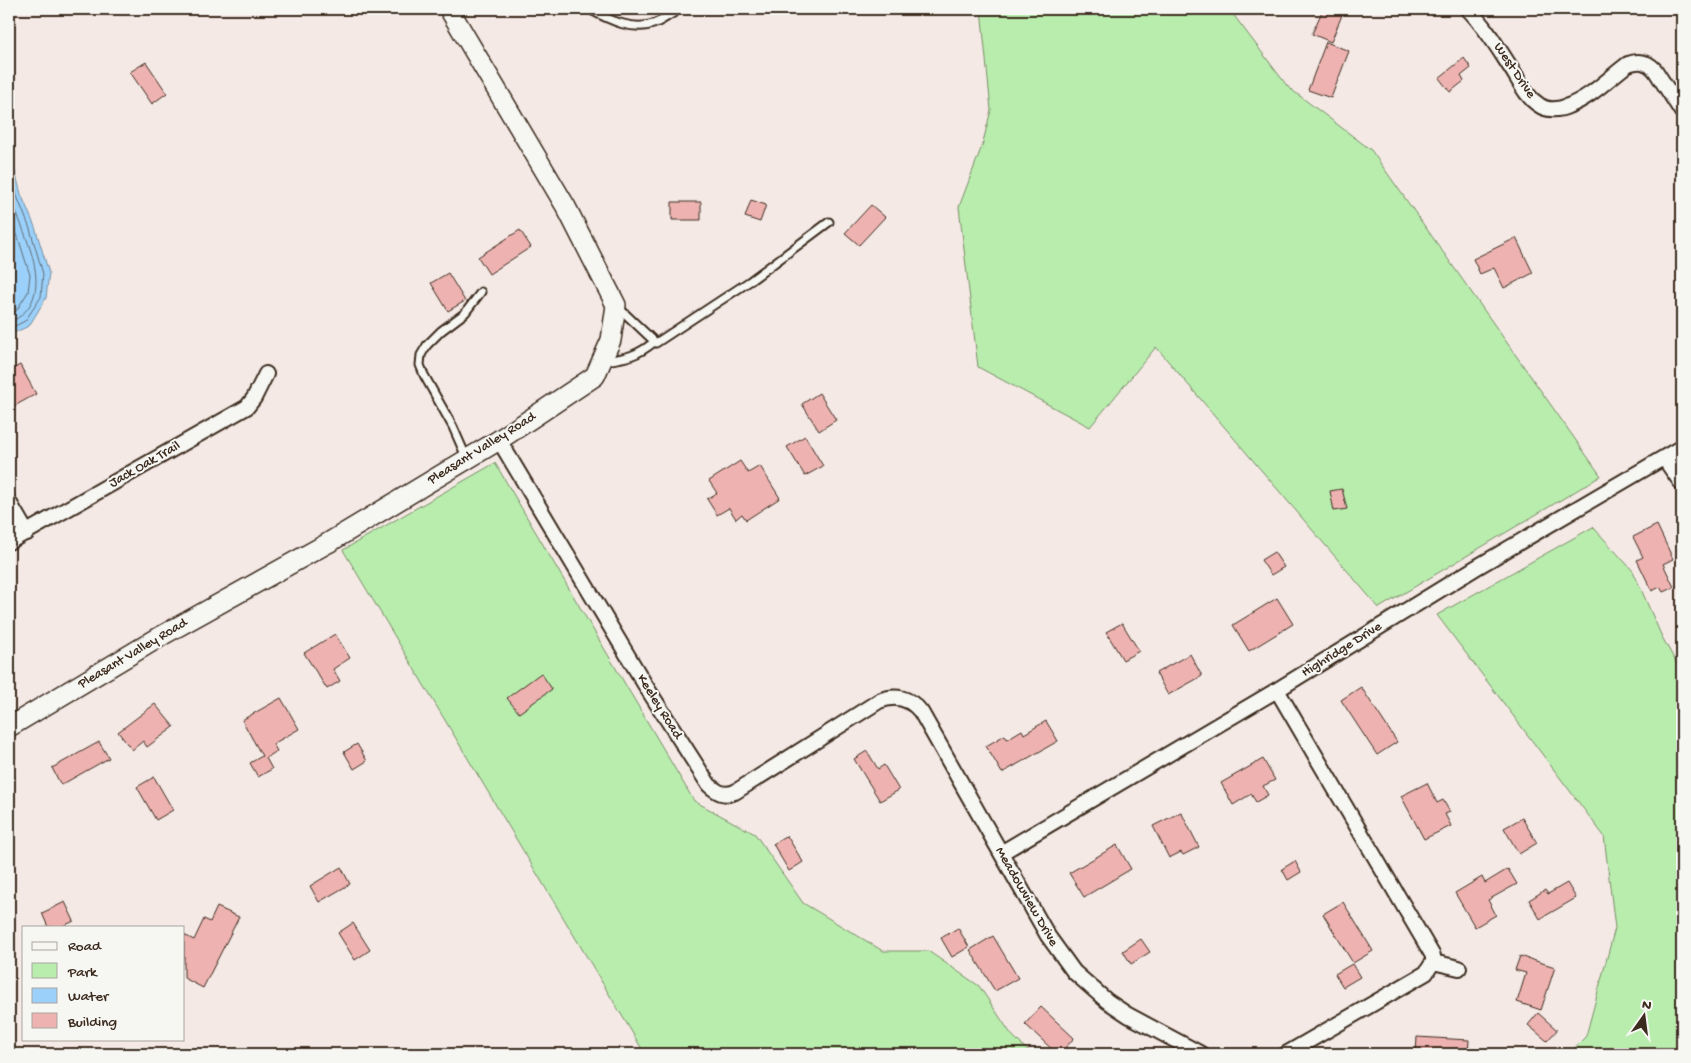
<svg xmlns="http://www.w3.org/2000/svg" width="1691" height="1063" font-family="'Gochi Hand',sans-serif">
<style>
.green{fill:#b8edae;stroke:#7a8c66}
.water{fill:#9ad0f9;stroke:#748ea1}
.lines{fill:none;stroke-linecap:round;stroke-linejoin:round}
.shore{stroke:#616c76;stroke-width:1}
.building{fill:#eeb3b1;stroke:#3b2a1e}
.lane-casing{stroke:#3b2a1e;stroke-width:11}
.street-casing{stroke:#3b2a1e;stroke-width:18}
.secondary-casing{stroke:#3b2a1e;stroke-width:22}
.lane{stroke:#f6f6f2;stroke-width:7}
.street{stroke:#f6f6f2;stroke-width:14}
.secondary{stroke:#f6f6f2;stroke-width:19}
.labels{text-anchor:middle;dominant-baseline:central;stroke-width:4;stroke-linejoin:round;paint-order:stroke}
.street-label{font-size:14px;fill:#3b2a1e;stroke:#f6f6f2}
</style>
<rect width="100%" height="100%" fill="#f4e9e5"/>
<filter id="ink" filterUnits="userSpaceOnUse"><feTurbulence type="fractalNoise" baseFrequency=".02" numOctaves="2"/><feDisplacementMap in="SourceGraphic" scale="10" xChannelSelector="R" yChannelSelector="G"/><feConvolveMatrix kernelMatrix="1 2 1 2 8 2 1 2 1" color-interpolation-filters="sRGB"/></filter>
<g filter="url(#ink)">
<path class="green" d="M981,9H1229L1288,87L1371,150L1601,476L1379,608L1156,347L1090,427L978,367L959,207L982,146L991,110Z
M495,463L694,801L755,834L803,903L883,951H928L979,986L1011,1034L1031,1054H645L343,550Z
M1593,527L1633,571L1662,637L1682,673V1054H1569L1586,1036L1615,928L1604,836L1437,615Z"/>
<path class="water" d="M9,132L12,160L21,194L35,227L49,273L46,298L29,326L9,335Z"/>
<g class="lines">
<path class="shore" d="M9,168L17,196L30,229L43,274L41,297L25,321L9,329
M9,191C20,231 64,297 9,323
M9,213L17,234L30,275L28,292L16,311L9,314"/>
</g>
<path class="building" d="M1323,9H1328L1342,15L1331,42L1312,34Z
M1326,42L1349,51L1331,98L1308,90Z
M1464,58L1471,68L1461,76L1464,81L1450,92L1439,78Z
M146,62L167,93L152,104L130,72Z
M751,200L766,205L760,222L745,217Z
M672,202H701V220H672Z
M871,205L885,217L859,245L845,233Z
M520,230L531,247L489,274L478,257Z
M1516,238L1533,273L1504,288L1494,268L1480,274L1473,259Z
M448,273L465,301L448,311L431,283Z
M20,365L36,394L9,409V371Z
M819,393L836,420L819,431L802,404Z
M805,436L823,466L805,476L787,447Z
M740,461L748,473L760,466L780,498L746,520L742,514L736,519L729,508L717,515L707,499L717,493L709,481Z
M1342,489L1347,509L1334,511L1330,491Z
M1657,525L1673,559L1663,564L1674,587L1663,592L1660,587L1652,591L1637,560L1643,557L1633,537Z
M1274,552L1284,567L1271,575L1261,560Z
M1277,598L1293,624L1249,651L1233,625Z
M1122,623L1139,651L1123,660L1106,632Z
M335,634L350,658L333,669L340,681L327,689L304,653Z
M1190,654L1202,676L1168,695L1156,673Z
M541,673L552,689L519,713L507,698Z
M1361,687L1397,742L1377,755L1341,700Z
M281,698L299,729L273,744L277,751L266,758L272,769L258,777L250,763L262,756L242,720Z
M155,704L174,727L147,747L143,741L132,750L118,732Z
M1046,721L1058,741L1002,773L986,746L1005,735L1007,739L1022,730L1024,734Z
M99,742L109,758L61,785L52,768Z
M357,744L367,761L354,769L344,752Z
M867,751L878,769L884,765L899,790L880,801L854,759Z
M1263,759L1275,780L1263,786L1268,795L1256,802L1251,794L1233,805L1221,783Z
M154,777L173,810L156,820L137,787Z
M1427,783L1437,803L1443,800L1450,812L1445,814L1451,826L1424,839L1401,796Z
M1181,812L1199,847L1183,855L1181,852L1169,858L1153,826Z
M1522,818L1537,843L1519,854L1504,828Z
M787,836L803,862L789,871L773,844Z
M1117,845L1131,869L1084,897L1069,873Z
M1295,861L1301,872L1288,880L1282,869Z
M341,867L350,884L319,902L310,886Z
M1508,869L1517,884L1488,900L1496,915L1475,927L1455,893L1482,877L1485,883Z
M1567,883L1576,898L1540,919L1529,900L1545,890L1548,894Z
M65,902L74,921L61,927H48L42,913Z
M1343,902L1373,951L1353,963L1323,914Z
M217,907L239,917L203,988L184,978V935L194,940L204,919L210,922Z
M353,923L370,950L355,960L338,933Z
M958,928L969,947L952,957L941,938Z
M993,936L1018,978L995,991L970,950Z
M1141,939L1150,952L1131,964L1123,951Z
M1520,956L1555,967L1541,1010L1517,1002L1526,973L1515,970Z
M1352,964L1360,977L1343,987L1335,974Z
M1041,1007L1074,1038L1060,1054H1057L1025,1024Z
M1538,1013L1557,1030L1547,1041L1528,1025Z
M1417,1037L1469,1040L1468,1054H1416Z"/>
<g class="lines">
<g class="lane-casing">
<path id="lane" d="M589,9C609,20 635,33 658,22C664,19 669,15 675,12L677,9
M618,307L656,343L750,281L829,222
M605,361C626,358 637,356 654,342
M467,459L453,427L424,375L420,365L421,355L427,345L441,331L465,313L481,292"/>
</g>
<g class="street-casing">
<path id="street" d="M1468,9C1485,26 1498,48 1511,68C1519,80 1526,97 1539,105C1547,111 1559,110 1568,106C1590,98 1609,78 1628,64C1639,60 1647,61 1655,70L1682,112
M499,440L647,688L709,785C718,793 724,796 735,792L879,701C896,694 910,698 921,712L1048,936L1074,972L1107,1001L1128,1015L1201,1054
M1664,458L1682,484
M9,502L27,533
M9,542L247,407L254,398L266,374
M1277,690L1433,956V962L1426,973L1286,1054
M1001,853L1277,690L1477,567L1682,447
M1433,962L1459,968"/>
</g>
<g class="secondary-casing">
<path id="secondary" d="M9,727L163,635L328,543L499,440L595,376L611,340L616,305L566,207L449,9"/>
</g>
<use href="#lane" class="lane"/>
<use href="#street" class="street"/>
<use href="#secondary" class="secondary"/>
</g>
</g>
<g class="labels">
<g class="street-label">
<text transform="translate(1514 71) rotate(56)">West Drive</text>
<text transform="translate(482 449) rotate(-32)">Pleasant Valley Road</text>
<text transform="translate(145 465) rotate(-30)">Jack Oak Trail</text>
<text transform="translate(1342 650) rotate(-32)">Highridge Drive</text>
<text transform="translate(133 654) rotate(-31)">Pleasant Valley Road</text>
<text transform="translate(659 707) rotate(58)">Keeley Road</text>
<text transform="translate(1026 897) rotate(60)">Meadowview Drive</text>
</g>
</g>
<rect width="1691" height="1063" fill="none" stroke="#f6f6f2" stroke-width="30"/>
<rect x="15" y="15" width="1661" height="1033" fill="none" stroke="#3b2a1e" stroke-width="2" filter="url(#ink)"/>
<rect x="22" y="926" width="162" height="115" fill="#f6f6f2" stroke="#aba49d"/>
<rect x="32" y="942" width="25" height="8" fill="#f6f6f2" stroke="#aba49d"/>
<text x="68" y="950" font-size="15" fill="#3b2a1e">Road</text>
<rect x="32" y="963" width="25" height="15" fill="#b8edae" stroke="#aba49d"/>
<text x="68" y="976" font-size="15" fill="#3b2a1e">Park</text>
<rect x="32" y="988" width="25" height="15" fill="#9ad0f9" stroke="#aba49d"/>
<text x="68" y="1000" font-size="15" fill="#3b2a1e">Water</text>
<rect x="32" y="1013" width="25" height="15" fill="#eeb3b1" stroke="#aba49d"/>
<text x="68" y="1026" font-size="15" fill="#3b2a1e">Building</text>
<g transform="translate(1644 1016) rotate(14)" stroke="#f6f6f2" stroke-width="4" paint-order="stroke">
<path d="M0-4L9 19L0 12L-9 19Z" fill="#3b2a1e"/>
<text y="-8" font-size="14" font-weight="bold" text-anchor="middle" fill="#3b2a1e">N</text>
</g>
</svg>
